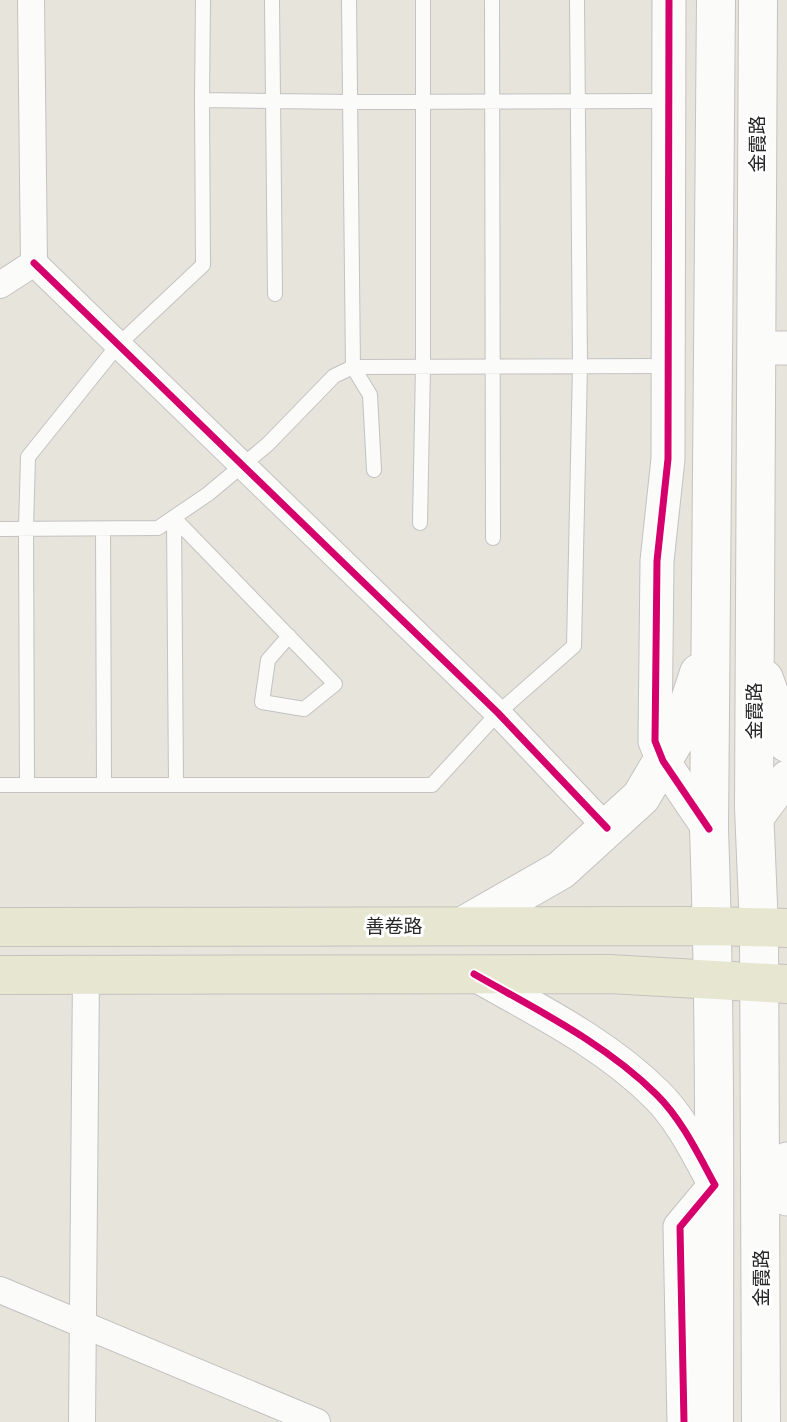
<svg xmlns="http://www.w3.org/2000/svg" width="787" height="1422" font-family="'PT Sans','Noto Sans SC',sans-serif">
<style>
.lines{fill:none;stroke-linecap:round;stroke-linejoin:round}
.service-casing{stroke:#c4c2c2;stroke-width:16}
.minor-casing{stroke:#c4c2c2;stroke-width:28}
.tertiary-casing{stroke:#c4c2c2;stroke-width:35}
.secondary-casing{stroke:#c4c2c2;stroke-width:40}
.primary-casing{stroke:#c3c2bf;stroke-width:40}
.service{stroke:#fbfbfa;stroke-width:14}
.minor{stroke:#fbfbfa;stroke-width:26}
.tertiary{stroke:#fbfbfa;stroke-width:33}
.secondary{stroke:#fbfbfa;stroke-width:38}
.primary{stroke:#e6e6d1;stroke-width:38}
.cycleway-casing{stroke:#fff;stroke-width:11}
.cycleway{stroke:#d6006c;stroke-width:7}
.labels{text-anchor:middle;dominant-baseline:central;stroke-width:6;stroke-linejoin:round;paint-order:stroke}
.street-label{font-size:19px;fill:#272727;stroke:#fff}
</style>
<rect width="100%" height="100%" fill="#e7e4dc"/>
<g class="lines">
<g class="service-casing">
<path id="service" d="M272,0L275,294
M349,0L353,367L370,395L374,470
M492,0L493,538
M202,100L203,0
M174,518L335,684L304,709L262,702L268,660L289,636
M174,518L176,785
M420,523L423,367V0
M0,529L158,528L208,494L268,444L334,376L353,367L667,366
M103,529L104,785
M0,785H432L498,713L574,646L580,366L577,0
M27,785L26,528L28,457L118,345L203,265L202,100L349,102L668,101"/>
</g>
<g class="minor-casing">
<path id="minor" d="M34,263L498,713L607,828
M0,285L34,263L31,0
M0,1290L317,1422
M82,1422L86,975"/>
</g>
<g class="tertiary-casing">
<path id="tertiary" d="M669,0L668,459L657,561L655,741L663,761L709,829
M756,348H787
M754,822L787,777
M474,974C537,1010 605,1043 657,1095C682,1120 698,1154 715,1185L680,1227L684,1422
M787,1159L761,1188L787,1199"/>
</g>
<g class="secondary-casing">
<path id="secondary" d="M758,0L754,808L759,928L761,1422
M764,679L787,743
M463,926L561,870L641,797L680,731L699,673
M714,1422C714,1224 716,1026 709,829L716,0"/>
</g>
<g class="primary-casing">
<path id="primary" d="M0,927L712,926L787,928
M0,975L609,974L787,984"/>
</g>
<use href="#service" class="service"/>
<use href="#minor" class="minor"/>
<use href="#tertiary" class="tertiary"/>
<use href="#secondary" class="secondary"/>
<use href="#primary" class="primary"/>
<g class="cycleway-casing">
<path id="cycleway" d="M669,0L668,459L657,561L655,741L663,761L709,829
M34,263L498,713L607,828
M474,974C537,1010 605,1043 657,1095C682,1120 698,1154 715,1185L680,1227L684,1422"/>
</g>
<use href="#cycleway" class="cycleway"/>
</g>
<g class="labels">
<g class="street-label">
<text transform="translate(757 144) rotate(-90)">金霞路</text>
<text transform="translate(754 711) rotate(-90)">金霞路</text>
<text x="394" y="926">善卷路</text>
<text transform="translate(761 1278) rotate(-90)">金霞路</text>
</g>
</g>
</svg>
